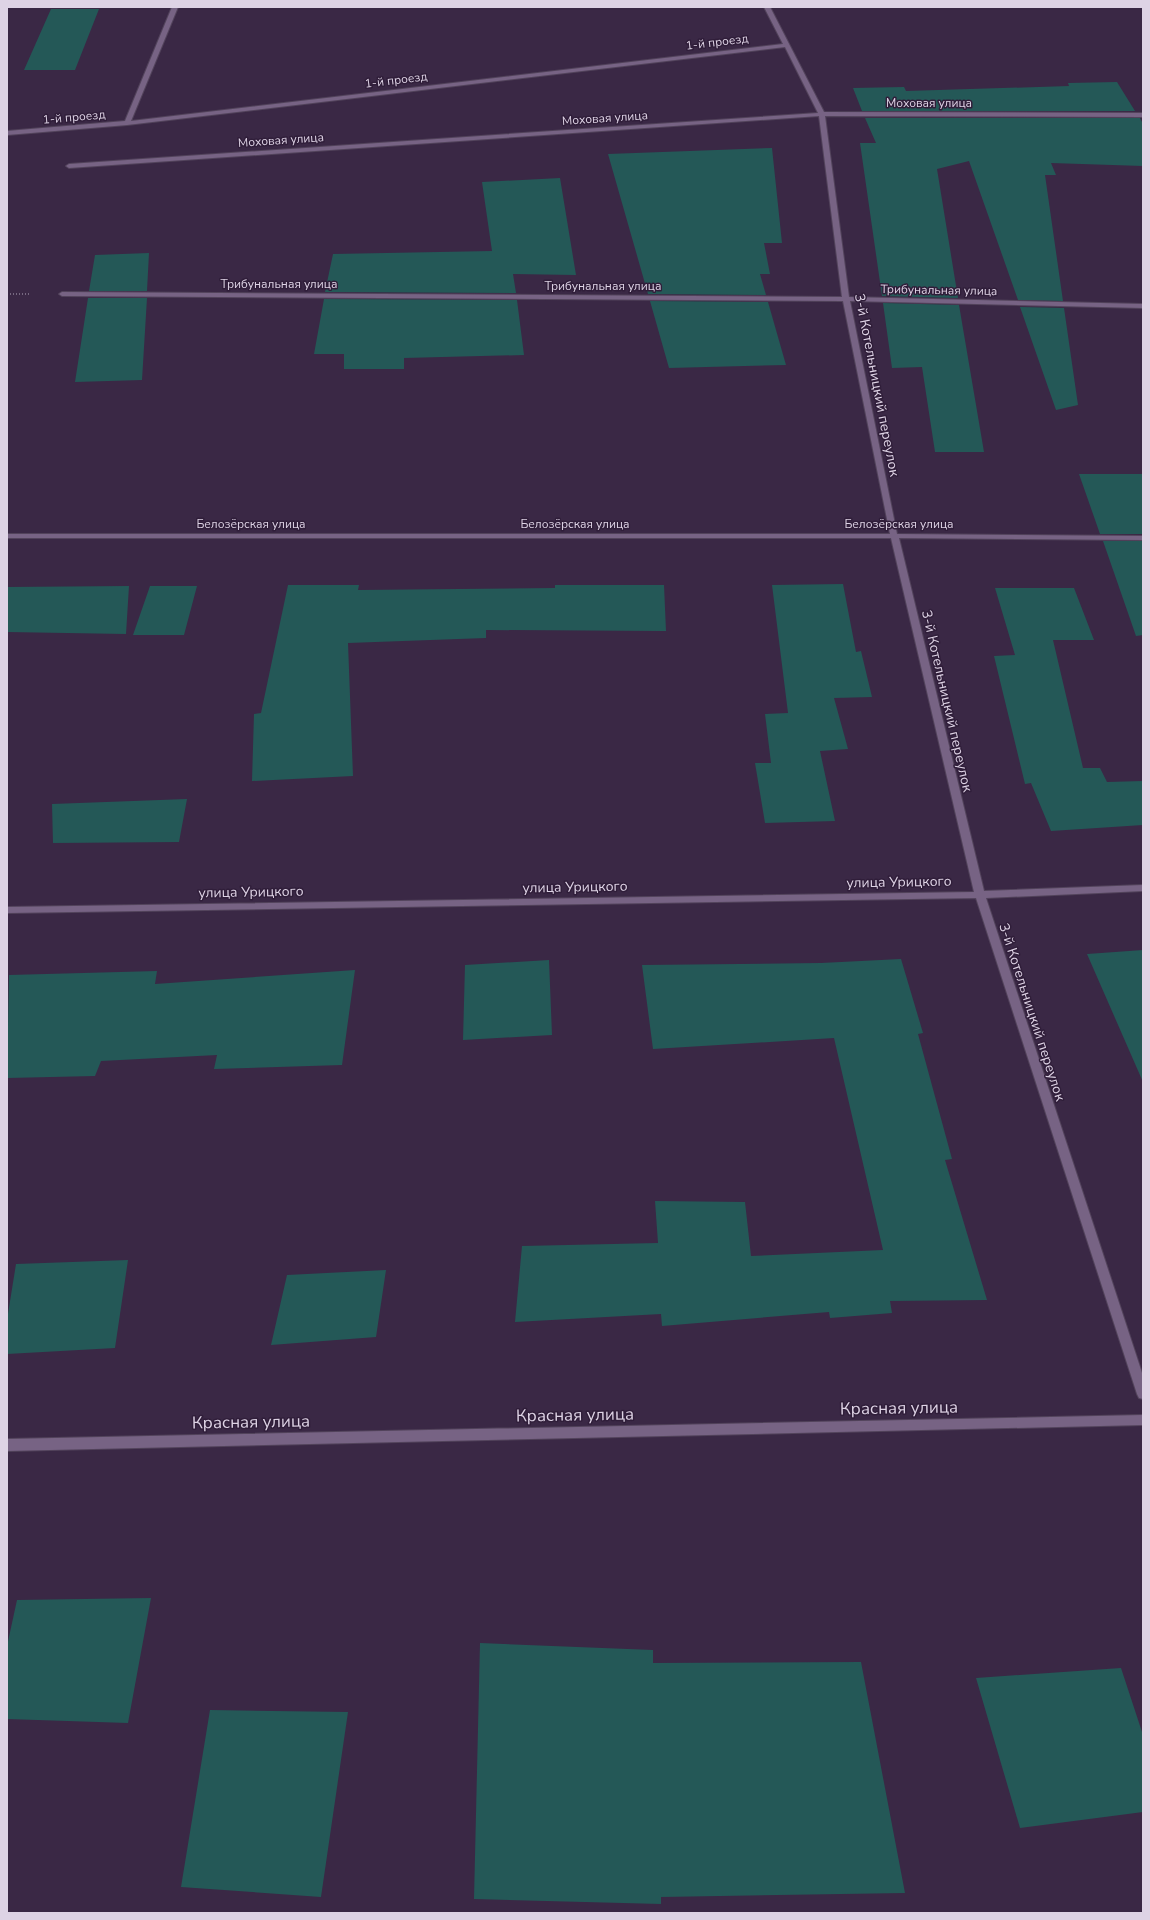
<svg xmlns="http://www.w3.org/2000/svg" width="1150" height="1920" font-family="'Nunito Sans',sans-serif">
<style>
.building{fill:#245857}
.lines{fill:none;stroke-linecap:round;stroke-linejoin:round}
.minor-casing{stroke:#52435b;stroke-width:2}
.path{stroke:#8b7d94;stroke-width:1.5;stroke-dasharray:1 2;stroke-linecap:butt}
.minor{fill:#776384;fill-rule:evenodd}
.labels{text-anchor:middle;dominant-baseline:central;stroke-width:3;stroke-linejoin:round;paint-order:stroke}
.far-street-label{font-size:12px;fill:#ded3e5;stroke:#301e3a}
.street-label{font-size:14px;fill:#ded3e5;stroke:#301e3a}
.near-street-label{font-size:17px;fill:#ded3e5;stroke:#301e3a}
</style>
<rect width="100%" height="100%" fill="#3a2845"/>
<path class="building" d="M51,9H99L75,70H24Z
M1117,82L1135,111H862L853,88L904,87L906,91L1069,86L1068,83Z
M865,118H1140L1143,124V166L1051,163L1056,175H1045L1063,301L1018,300L969,161L937,169L958,298L882,296L860,143H876Z
M772,148L782,243H764L770,274H760L766,295L648,294L608,154Z
M560,178L576,275L513,274L516,293L325,292L333,254L492,251L482,182Z
M149,253L147,291H89L95,255Z
M88,298H147L142,380L75,382Z
M324,299L517,300L524,355L404,358V369H344V354H314Z
M650,301L768,302L786,365L669,368Z
M883,303L959,305L984,452H935L922,367L892,368Z
M1020,307L1064,308L1078,405L1056,410Z
M1079,474H1143V534H1100Z
M1103,541H1143V635L1136,636Z
M843,584L856,652L861,651L872,697L834,698L848,749L820,751L835,821L765,823L755,763H771L765,714L788,713L772,585Z
M288,585H359L358,590L555,588V585H664L666,631L486,630V638L348,643L353,776L252,781L254,714L261,713Z
M129,586L126,634L7,632V587Z
M150,586H197L184,635H133Z
M995,588H1074L1094,640H1053L1083,768H1100L1107,782L1143,781V825L1051,831L1031,783L1025,784L994,656L1015,655Z
M187,799L179,842L53,843L52,804Z
M1143,950V1082L1087,954Z
M901,959L923,1033L918,1034L952,1159L945,1160L987,1300L890,1301L892,1313L830,1318L829,1312L662,1326L661,1314L515,1322L522,1246L658,1243L655,1201L745,1202L751,1256L883,1250L834,1038L653,1049L642,965L821,963Z
M549,960L552,1035L463,1040L465,965Z
M355,970L342,1065L214,1069L217,1055L101,1061L95,1076L7,1078L9,975L157,971L155,984Z
M128,1260L115,1348L7,1354V1320L16,1264Z
M386,1270L376,1337L271,1345L287,1275Z
M151,1598L128,1723L7,1719V1646L17,1600Z
M480,1643L653,1650V1663L861,1662L905,1893L661,1897V1904L474,1899Z
M1121,1668L1143,1735V1812L1020,1828L976,1678Z
M210,1710L348,1712L321,1897L181,1887Z"/>
<g class="lines">
<g class="minor-casing">
<path id="minor" d="M172,7H178L131,121L783,44L764,7H770L824,112L1143,113V117L825,116L849,297L1143,304V308L850,301L897,534L1143,536V540L899,538L984,891L1143,885V891L986,898L1143,1376V1399L1139,1398L1137,1394L976,898L7,913V907L974,892L891,538H7V534H890L843,301L62,296L59,294L62,292L842,297L819,116L69,168L66,166L69,164L818,113L785,47L127,125L7,135V131L125,121Z
M1143,1415V1425L7,1451V1439Z"/>
</g>
<path class="path" d="M7,294H30"/>
<use href="#minor" class="minor"/>
</g>
<g class="labels">
<g class="far-street-label">
<text transform="translate(717 42) rotate(-7)">1-й проезд</text>
<text transform="translate(396 80) rotate(-7)">1-й проезд</text>
<text x="929" y="103">Моховая улица</text>
<text transform="translate(74 117) rotate(-5)">1-й проезд</text>
<text transform="translate(605 118) rotate(-4)">Моховая улица</text>
<text transform="translate(281 140) rotate(-4)">Моховая улица</text>
<text x="279" y="284">Трибунальная улица</text>
<text x="603" y="286">Трибунальная улица</text>
<text transform="translate(939 290) rotate(1)">Трибунальная улица</text>
<text x="251" y="524">Белозёрская улица</text>
<text x="575" y="524">Белозёрская улица</text>
<text x="899" y="524">Белозёрская улица</text>
</g>
<g class="street-label">
<text transform="translate(877 385) rotate(79)">3-й Котельницкий переулок</text>
<text transform="translate(947 701) rotate(77)">3-й Котельницкий переулок</text>
<text transform="translate(899 882) rotate(-1)">улица Урицкого</text>
<text transform="translate(575 887) rotate(-1)">улица Урицкого</text>
<text transform="translate(251 892) rotate(-1)">улица Урицкого</text>
<text transform="translate(1032 1012) rotate(72)">3-й Котельницкий переулок</text>
</g>
<g class="near-street-label">
<text transform="translate(899 1408) rotate(-1)">Красная улица</text>
<text transform="translate(575 1415) rotate(-1)">Красная улица</text>
<text transform="translate(251 1422) rotate(-1)">Красная улица</text>
</g>
</g>
<rect width="1150" height="1920" fill="none" stroke="#ded3e5" stroke-width="16"/>
</svg>
